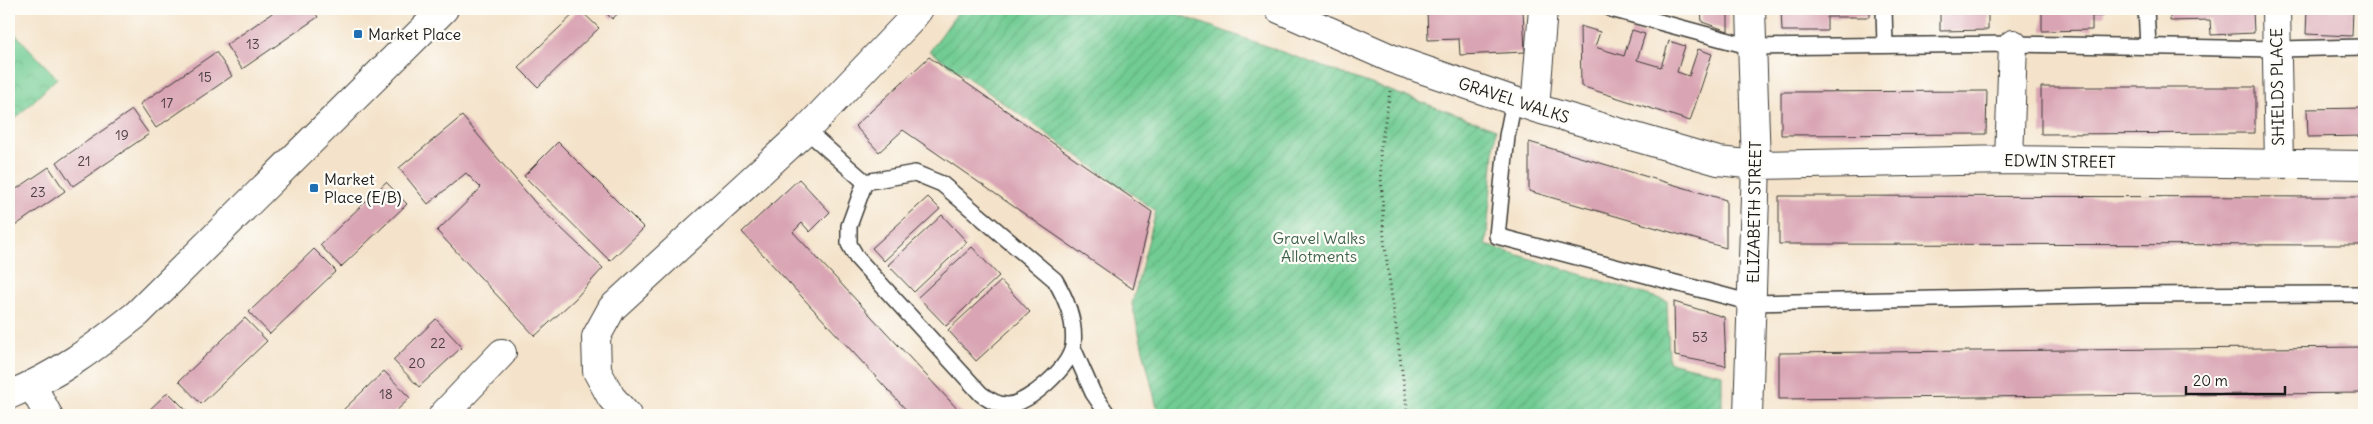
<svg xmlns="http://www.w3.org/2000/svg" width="2373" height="424" font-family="Delius,sans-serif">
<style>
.park{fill:url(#park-crowns);stroke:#467458}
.garden{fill:url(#garden-furrows);stroke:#467458}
.building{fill:#d9a4b3}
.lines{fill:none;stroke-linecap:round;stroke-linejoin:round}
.service-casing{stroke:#3c3a36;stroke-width:18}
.minor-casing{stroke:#3c3a36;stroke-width:30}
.secondary-casing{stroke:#3c3a36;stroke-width:30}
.path{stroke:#3c3a36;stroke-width:3;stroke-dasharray:1 4;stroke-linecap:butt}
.service{stroke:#fff;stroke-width:15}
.minor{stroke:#fff;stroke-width:28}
.secondary{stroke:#fff;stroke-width:28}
.poi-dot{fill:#1f6fb2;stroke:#fdfcf7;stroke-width:2}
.labels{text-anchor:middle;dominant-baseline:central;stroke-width:4.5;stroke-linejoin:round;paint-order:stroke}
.number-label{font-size:14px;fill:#4b3e42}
.poi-label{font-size:16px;fill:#1c1c1c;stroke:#fdfcf7;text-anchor:start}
.street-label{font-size:16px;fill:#1c1c1c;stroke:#fdfcf7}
.park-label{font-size:16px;fill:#3e624c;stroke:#fdfcf7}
</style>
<defs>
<pattern id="park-crowns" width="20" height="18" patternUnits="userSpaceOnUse" patternTransform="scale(1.25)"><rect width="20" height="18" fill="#71cc93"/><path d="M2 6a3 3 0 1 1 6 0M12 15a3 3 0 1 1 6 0" fill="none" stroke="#61af7e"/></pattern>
<pattern id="garden-furrows" width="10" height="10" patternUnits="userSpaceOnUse" patternTransform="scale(1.25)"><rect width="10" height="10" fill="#71cc93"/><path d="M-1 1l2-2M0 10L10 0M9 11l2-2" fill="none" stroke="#61af7e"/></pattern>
</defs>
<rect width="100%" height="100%" fill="#fdfcf7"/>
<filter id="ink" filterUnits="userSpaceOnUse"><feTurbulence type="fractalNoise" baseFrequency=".02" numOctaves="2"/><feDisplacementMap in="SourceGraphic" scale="10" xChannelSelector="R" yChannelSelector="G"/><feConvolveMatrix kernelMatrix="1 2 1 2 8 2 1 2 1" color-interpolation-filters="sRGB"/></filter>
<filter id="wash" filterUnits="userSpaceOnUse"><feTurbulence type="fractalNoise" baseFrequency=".0096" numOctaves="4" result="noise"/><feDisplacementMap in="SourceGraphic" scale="20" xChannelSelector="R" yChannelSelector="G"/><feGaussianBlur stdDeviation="1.12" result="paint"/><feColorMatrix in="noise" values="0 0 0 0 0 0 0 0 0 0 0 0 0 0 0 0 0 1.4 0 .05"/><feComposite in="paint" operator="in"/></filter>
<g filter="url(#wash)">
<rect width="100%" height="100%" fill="#f4e3ca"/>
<path class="park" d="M9,27L57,78L9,125Z"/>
<path class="garden" d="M960,9H1163L1496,129L1486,245L1667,301L1669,362L1722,374V415H1163L1157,408L1132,304L1156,211L930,51Z"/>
<g id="blocks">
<path class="building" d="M278,9H312L318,17L242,69L226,45Z
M579,9L599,28L538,87L518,67Z
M602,9H623L612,19Z
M1427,9H1523L1525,52L1460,55L1459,39L1428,40Z
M1701,9H1728V31L1702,22Z
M1781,9H1870V17H1827V31H1782Z
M1940,9H1988V30L1940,31Z
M2042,9H2104V16H2092V30L2042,31Z
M2170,9H2253L2254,33L2211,35L2210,20L2170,21Z
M2307,9H2353L2352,36L2306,34Z
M1580,26L1600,32L1595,47L1624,56L1632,30L1645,34L1637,60L1661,67L1669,41L1685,46L1677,72L1689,76L1698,49L1712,54L1690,121L1581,86Z
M216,52L232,76L156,128L140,104Z
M929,57L1152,212L1133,289L903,130L879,152L855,126Z
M2041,87H2255V133L2041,134Z
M1987,91L1986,134L1781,135V92Z
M2364,108V136L2308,137L2307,109Z
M132,110L149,134L73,186L57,162Z
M462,116L538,206L603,268L575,299L535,336L437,231L481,188L466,173L428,204L399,168Z
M558,142L644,228L610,261L524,176Z
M1529,142L1726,200V248L1529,191Z
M49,167L65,191L9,230V194Z
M799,179L830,212L810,232L802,223L793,232L963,415H911L742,232Z
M386,182L407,204L341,267L320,245Z
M1779,196L2364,197V245L1779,244Z
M928,197L940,209L884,261L872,248Z
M942,215L967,242L914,292L888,265Z
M972,247L999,276L946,326L918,297Z
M314,249L336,271L270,334L249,312Z
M1001,281L1030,312L976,361L948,330Z
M1674,302L1724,317L1726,366L1675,356Z
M245,318L267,341L201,404L179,381Z
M436,319L462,347L419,387L393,360Z
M2364,347V393L1779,399V353Z
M384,371L410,398L392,415H345L342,411Z
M168,392L188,412L185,415H144Z"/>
</g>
</g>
<g filter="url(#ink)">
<use href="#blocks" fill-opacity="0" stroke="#3c3a36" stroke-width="1"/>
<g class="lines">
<g class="service-casing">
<path id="service" d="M1611,9L1752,47L2013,44L2276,49L2364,47
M1884,9L1885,45
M2146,9L2148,46
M1514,101L1507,136L1497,236L1752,303L2127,295L2364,294
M806,130L865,182
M915,173L942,184L1055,280C1067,300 1076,322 1073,346C1069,368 1030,402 1009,405C998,406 989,400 981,394L857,258L849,244V226L865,182Z
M1073,348L1093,393L1108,415"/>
</g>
<g class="minor-casing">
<path id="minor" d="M1279,9L1395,60L1535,108L1718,161L1756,165L2009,160L2364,165
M2276,9L2279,164
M1535,108L1543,9
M2009,160L2013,44
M32,385L48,415
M443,415L502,353
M627,415L611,397L597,371L596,337L612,308L806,130L908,23L919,9
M1748,415L1756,165L1751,9"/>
</g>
<g class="secondary-casing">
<path id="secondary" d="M9,395C60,374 94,348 137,314L444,9"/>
</g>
<path class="path" d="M1390,91L1380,152L1384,240L1408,415"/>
<use href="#service" class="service"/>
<use href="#minor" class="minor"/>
<use href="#secondary" class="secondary"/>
</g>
</g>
<g class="poi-dot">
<rect x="353" y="29" width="10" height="10" rx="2.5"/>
<rect x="309" y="183" width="10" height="10" rx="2.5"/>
</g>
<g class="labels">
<g class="number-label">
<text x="253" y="44">13</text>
<text x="205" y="77">15</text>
<text x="167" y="103">17</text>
<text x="122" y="135">19</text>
<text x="84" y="161">21</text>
<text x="38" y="192">23</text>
<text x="1700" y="337">53</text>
<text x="438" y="343">22</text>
<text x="417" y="363">20</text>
<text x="386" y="394">18</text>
</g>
<g class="poi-label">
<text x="368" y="34">Market Place</text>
<text x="324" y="179">Market<tspan x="324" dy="18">Place (E/B)</tspan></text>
</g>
<g class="street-label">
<text transform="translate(2277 87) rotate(-91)">SHIELDS PLACE</text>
<text transform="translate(1514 100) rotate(18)">GRAVEL WALKS</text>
<text transform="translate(2060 161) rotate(1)">EDWIN STREET</text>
<text transform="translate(1754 212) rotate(-89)">ELIZABETH STREET</text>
</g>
<g class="park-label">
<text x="1319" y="238">Gravel Walks<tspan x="1319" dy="18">Allotments</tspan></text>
</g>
</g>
<rect width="2373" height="424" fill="none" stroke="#fdfcf7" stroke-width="30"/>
<path d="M2186 386v8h99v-8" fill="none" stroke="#1c1c1c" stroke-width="2.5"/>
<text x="2193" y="386" font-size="15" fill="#1c1c1c" stroke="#fdfcf7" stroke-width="4" paint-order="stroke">20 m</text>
</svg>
